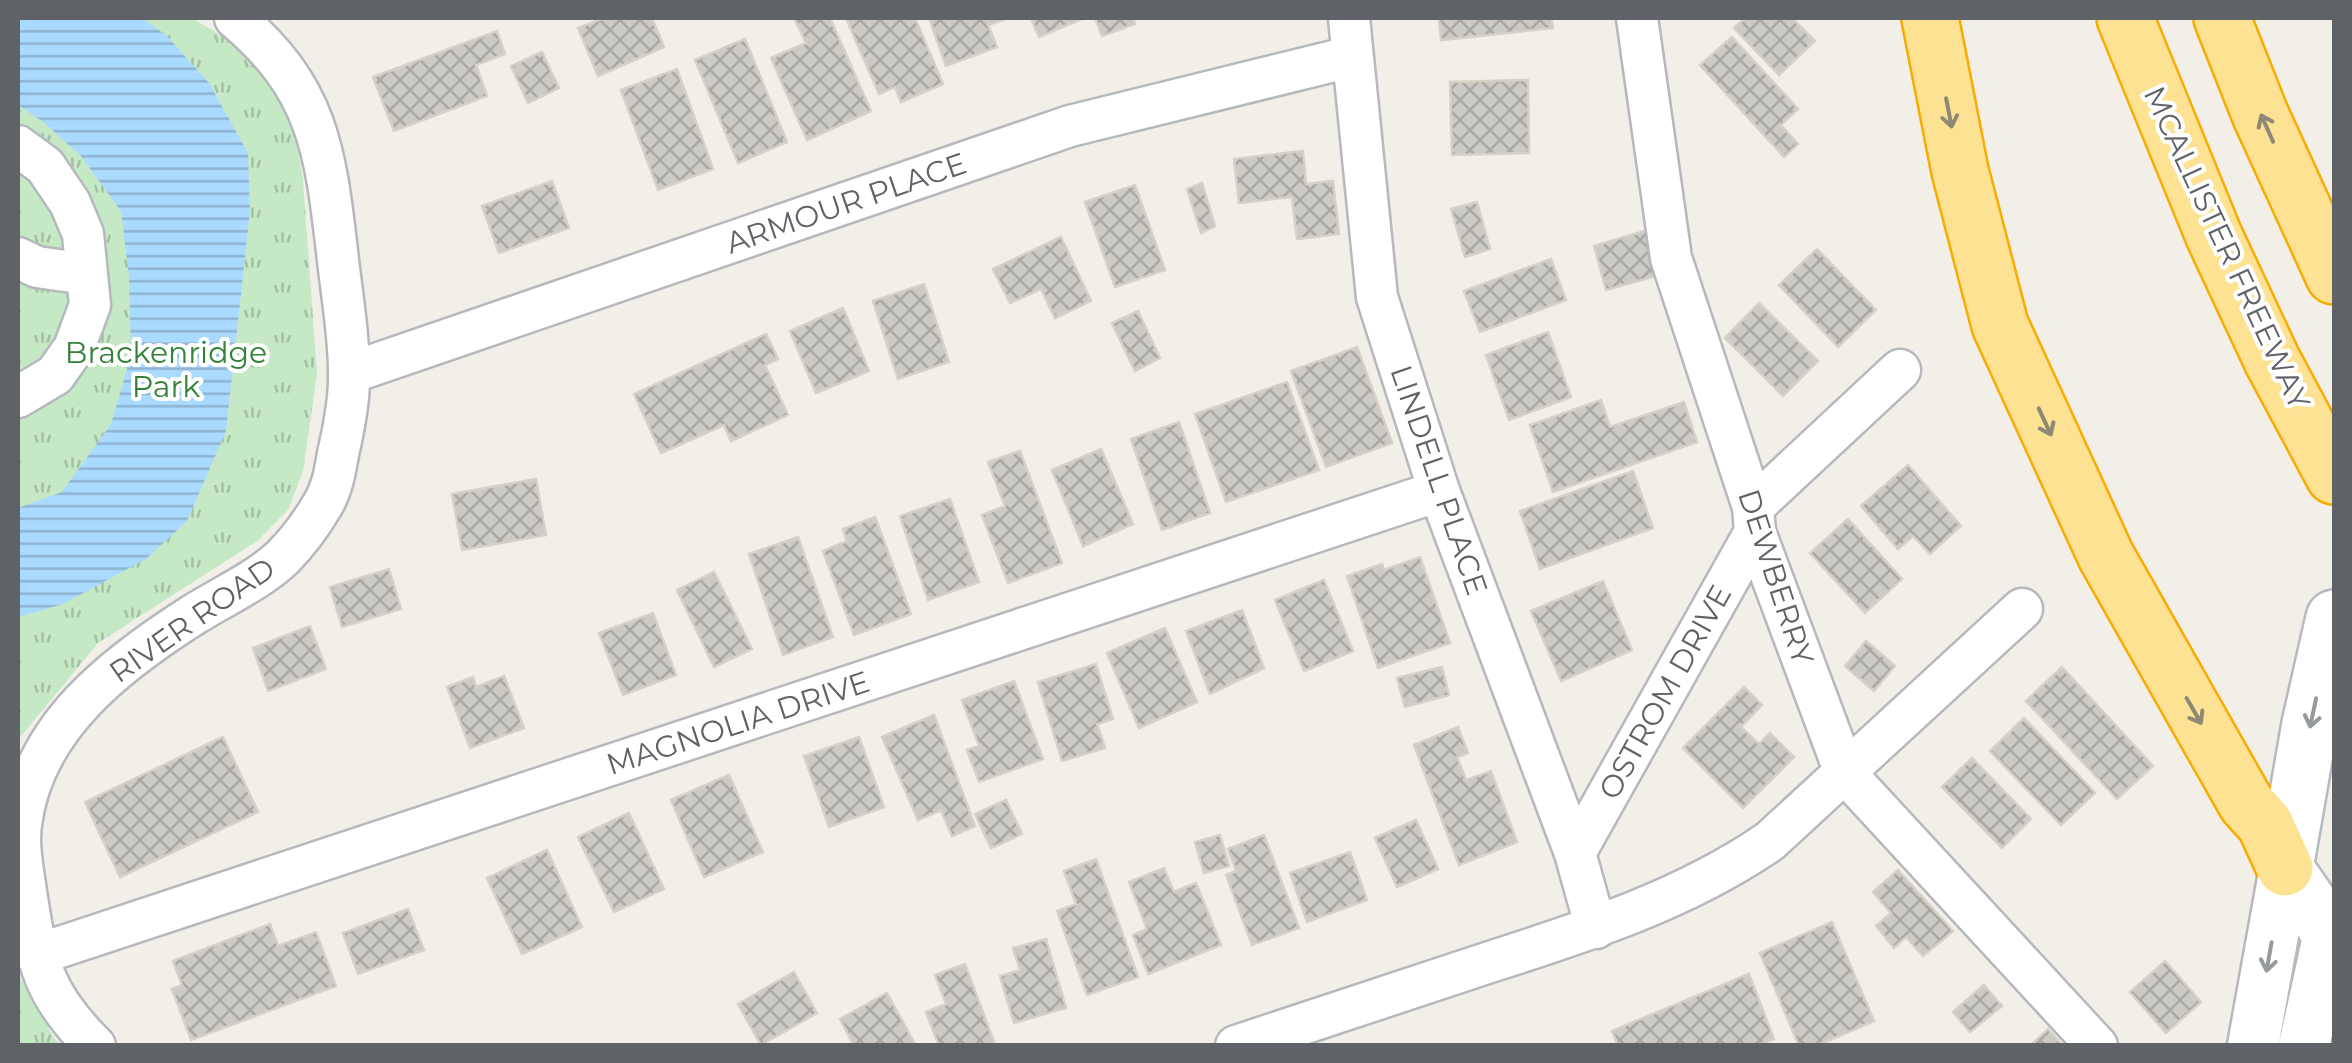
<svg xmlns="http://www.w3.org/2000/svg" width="2352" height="1063" font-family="Montserrat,sans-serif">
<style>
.park{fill:url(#park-tufts)}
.water{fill:url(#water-rules)}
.building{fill:url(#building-cross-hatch);stroke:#d6d1c6;stroke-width:2.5}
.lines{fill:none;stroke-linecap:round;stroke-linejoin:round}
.minor-casing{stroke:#b5b8bc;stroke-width:45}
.tertiary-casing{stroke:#b5b8bc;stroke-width:55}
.secondary-casing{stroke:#b6babf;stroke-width:60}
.motorway-casing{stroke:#f9ab00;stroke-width:60}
.minor{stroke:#fff;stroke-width:40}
.tertiary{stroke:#fff;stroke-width:50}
.secondary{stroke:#fff;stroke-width:55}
.motorway{stroke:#fde293;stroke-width:55}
.oneway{stroke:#8e8975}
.oneway2{stroke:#979a9d}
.labels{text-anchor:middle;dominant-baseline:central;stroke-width:8;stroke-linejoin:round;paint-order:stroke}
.street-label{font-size:30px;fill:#5f6368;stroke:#fff}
.park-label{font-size:30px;fill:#348238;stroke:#fff}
</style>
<defs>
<pattern id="park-tufts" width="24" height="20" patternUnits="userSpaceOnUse" patternTransform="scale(2.5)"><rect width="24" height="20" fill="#c5e8c5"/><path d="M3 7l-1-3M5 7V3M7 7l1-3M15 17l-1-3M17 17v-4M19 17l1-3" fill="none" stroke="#a3c0a4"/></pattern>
<pattern id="water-rules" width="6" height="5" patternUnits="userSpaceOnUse" patternTransform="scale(2.5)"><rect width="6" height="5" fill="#aadaff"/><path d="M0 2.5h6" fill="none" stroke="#8eb4d2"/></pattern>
<pattern id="building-cross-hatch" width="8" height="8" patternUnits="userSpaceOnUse" patternTransform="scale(2.5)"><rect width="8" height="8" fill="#cccac5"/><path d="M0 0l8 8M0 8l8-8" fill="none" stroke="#a9a8a4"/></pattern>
</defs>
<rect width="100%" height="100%" fill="#f1efe8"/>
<path class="park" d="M18,18H192L248,52L272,86L295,133L303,180L317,374L303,471L288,510L257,541L98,643L18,740Z
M18,974L54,1038L61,1045H18Z"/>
<path class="water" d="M18,18H142L167,36L209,83L248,153L250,211L226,431L187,521L146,559L63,604L18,617V508L62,492L111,424L131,355L129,276L121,211L80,155L42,121L18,105Z"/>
<path class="building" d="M604,18H652L664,47L598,76L578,28Z
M794,18H830L871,111L807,140L771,58L806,43Z
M846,18H915L943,84L901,102L895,87L879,94Z
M929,18H1002L1003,20L988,25L997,47L946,66Z
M1031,18H1084L1039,37Z
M1095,18H1133L1135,24L1102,36Z
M1439,18H1551L1553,28L1441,40Z
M1745,18H1792L1815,41L1779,75L1734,28Z
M497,31L505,54L476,65L487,96L394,131L373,77Z
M1732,37L1798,109L1781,125L1798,144L1784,157L1700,65Z
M745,39L787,142L738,163L695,60Z
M542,52L559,88L528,103L511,66Z
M677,69L713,169L658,190L621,90Z
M1528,80L1529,153L1452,155L1450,82Z
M1303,151L1306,184L1333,181L1339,234L1297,239L1292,197L1239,203L1234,159Z
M552,181L569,228L499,253L482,206Z
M1202,183L1215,226L1201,233L1187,189Z
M1135,185L1165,270L1115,287L1085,202Z
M1477,202L1490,249L1465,257L1451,209Z
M1661,226L1674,271L1606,290L1594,246Z
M1061,237L1091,301L1055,318L1041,289L1010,303L993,269Z
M1817,249L1876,310L1838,347L1779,285Z
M1551,259L1566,300L1480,332L1464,291Z
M924,284L949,362L898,379L873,301Z
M1759,303L1818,361L1783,396L1725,338Z
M843,308L869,371L816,393L790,331Z
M1138,311L1160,358L1135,371L1112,323Z
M1548,332L1571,397L1509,420L1486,355Z
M766,334L778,359L765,365L788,415L731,441L724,425L661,453L634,394Z
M1357,347L1392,443L1326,467L1291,371Z
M1287,382L1319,470L1226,502L1195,414Z
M1601,400L1610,427L1684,402L1697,442L1553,492L1530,425Z
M1179,422L1210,513L1162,530L1131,439Z
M1101,449L1133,524L1083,546L1052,470Z
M1020,451L1062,563L1008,583L982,515L1005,506L988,462Z
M1908,465L1961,526L1930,554L1913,536L1898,549L1861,506Z
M1633,471L1653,528L1540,569L1520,511Z
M536,479L546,535L462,550L452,494Z
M950,499L979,582L928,600L900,516Z
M875,517L911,614L854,635L823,551L847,541L843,529Z
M1848,519L1902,579L1865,613L1810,553Z
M798,537L833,637L783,655L749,554Z
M1420,557L1450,643L1378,668L1347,576L1382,564L1384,570Z
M389,569L401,609L342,627L330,587Z
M714,572L752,649L714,667L677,590Z
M1324,580L1353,651L1304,671L1275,600Z
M1603,581L1632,650L1561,681L1531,611Z
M1242,610L1264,668L1210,694L1186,631Z
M653,613L676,675L623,695L599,633Z
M310,626L326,669L268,691L253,648Z
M1165,628L1197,702L1139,728L1107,653Z
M1866,641L1895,666L1874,691L1845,666Z
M1096,664L1113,719L1097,724L1105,748L1062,761L1038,682Z
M1442,667L1449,695L1405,707L1397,678Z
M2062,667L2153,766L2117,799L2026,701Z
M504,676L524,728L470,748L447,687L473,677L476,687Z
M1014,681L1043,759L979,782L967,750L979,746L962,700Z
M1744,687L1762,705L1741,727L1759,744L1770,733L1794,757L1743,808L1683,748Z
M934,715L975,826L952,836L941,810L918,820L882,737Z
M2024,718L2095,793L2061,825L1990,751Z
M1458,727L1468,753L1457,757L1466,780L1491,771L1517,842L1459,865L1414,745Z
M223,737L258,812L120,877L85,802Z
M859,737L884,807L829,827L804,756Z
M1972,758L2031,819L2002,848L1942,787Z
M729,775L763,852L704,877L671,800Z
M1006,800L1022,834L991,848L975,814Z
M629,813L664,889L614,912L578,837Z
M1416,820L1438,869L1397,887L1375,838Z
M1220,835L1229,866L1204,873L1195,842Z
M1264,835L1299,928L1252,945L1226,875L1236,871L1228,849Z
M547,850L582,927L522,954L487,878Z
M1350,852L1367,900L1307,922L1290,873Z
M1096,859L1138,977L1087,995L1057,911L1076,904L1064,871Z
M1164,868L1174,892L1196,883L1221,945L1148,974L1133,935L1147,929L1129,882Z
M1898,870L1953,931L1923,956L1906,937L1894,948L1876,926L1891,913L1873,892Z
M408,909L424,950L358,974L343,933Z
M1832,922L1874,1021L1816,1046H1799L1760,953Z
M270,924L278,946L316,932L336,986L191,1040L172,989L182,985L173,961Z
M1046,939L1066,1008L1014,1023L1000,976L1020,970L1013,948Z
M2165,961L2201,1002L2166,1033L2130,992Z
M965,964L994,1042L985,1046H939L926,1012L946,1004L935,975Z
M794,972L817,1013L761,1045L738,1004Z
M1749,974L1774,1039L1756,1046H1618L1612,1031Z
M1984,985L2002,1006L1970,1032L1953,1012Z
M887,993L916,1046H854L840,1019Z
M2048,1029L2063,1046H2030Z"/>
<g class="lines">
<g class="minor-casing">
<path id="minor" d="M1349,18L1377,297L1439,491L1575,853L1596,928
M1637,18L1671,258L1753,507L1755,532L1845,773L2097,1046
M18,146L45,166L70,203L83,234L90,305L74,348L55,375L18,397
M18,258L37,267L86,274
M350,373L1070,126L1350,57
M1753,507L1900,370
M1575,853L1755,532
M36,955L1439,491
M95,1046C42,994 37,962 26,892C23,869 18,847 21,824C33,727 116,664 193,615C220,598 259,580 282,558C297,543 312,523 323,504C332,489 335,472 338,454C344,428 350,399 349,372C349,332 341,291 337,251C325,149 318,88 235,18
M1236,1046C1321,1018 1406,990 1490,962C1587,931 1686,899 1770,841L2022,609"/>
</g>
<g class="tertiary-casing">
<path id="tertiary" d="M2253,1046L2285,868
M2304,1046L2329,933"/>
</g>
<g class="secondary-casing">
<path id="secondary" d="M2334,618L2310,724L2285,868L2334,939"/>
</g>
<g class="motorway-casing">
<path id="motorway" d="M1930,18L1960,171L2000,325L2106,556L2246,803L2265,824L2285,868
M2125,18L2214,236L2272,360L2334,476
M2222,18L2260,114L2334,276"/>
</g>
<use href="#minor" class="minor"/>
<use href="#tertiary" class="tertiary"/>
<use href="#secondary" class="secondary"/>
<use href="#motorway" class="motorway"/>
</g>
<defs><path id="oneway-shaft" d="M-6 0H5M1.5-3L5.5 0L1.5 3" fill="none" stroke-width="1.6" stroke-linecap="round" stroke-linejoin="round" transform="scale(2.5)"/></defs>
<g class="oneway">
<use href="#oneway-shaft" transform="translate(1949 113) rotate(79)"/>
<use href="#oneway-shaft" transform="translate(2267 128) rotate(-114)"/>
<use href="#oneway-shaft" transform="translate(2045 422) rotate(65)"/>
<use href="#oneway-shaft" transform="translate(2194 711) rotate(60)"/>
</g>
<g class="oneway2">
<use href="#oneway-shaft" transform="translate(2313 713) rotate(102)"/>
<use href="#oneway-shaft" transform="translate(2269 957) rotate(100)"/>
</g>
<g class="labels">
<g class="street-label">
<text transform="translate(846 203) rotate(-19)">ARMOUR PLACE</text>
<text transform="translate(2227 248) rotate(65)">MCALLISTER FREEWAY</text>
<text transform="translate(1439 480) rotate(71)">LINDELL PLACE</text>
<text transform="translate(1776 577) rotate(72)">DEWBERRY</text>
<text transform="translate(192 620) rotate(-35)">RIVER ROAD</text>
<text transform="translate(1665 692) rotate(-61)">OSTROM DRIVE</text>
<text transform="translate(738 723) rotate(-18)">MAGNOLIA DRIVE</text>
</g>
<g class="park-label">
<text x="166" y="352">Brackenridge<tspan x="166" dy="34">Park</tspan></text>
</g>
</g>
<rect width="2352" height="1063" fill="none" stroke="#5f6368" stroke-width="40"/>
</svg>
